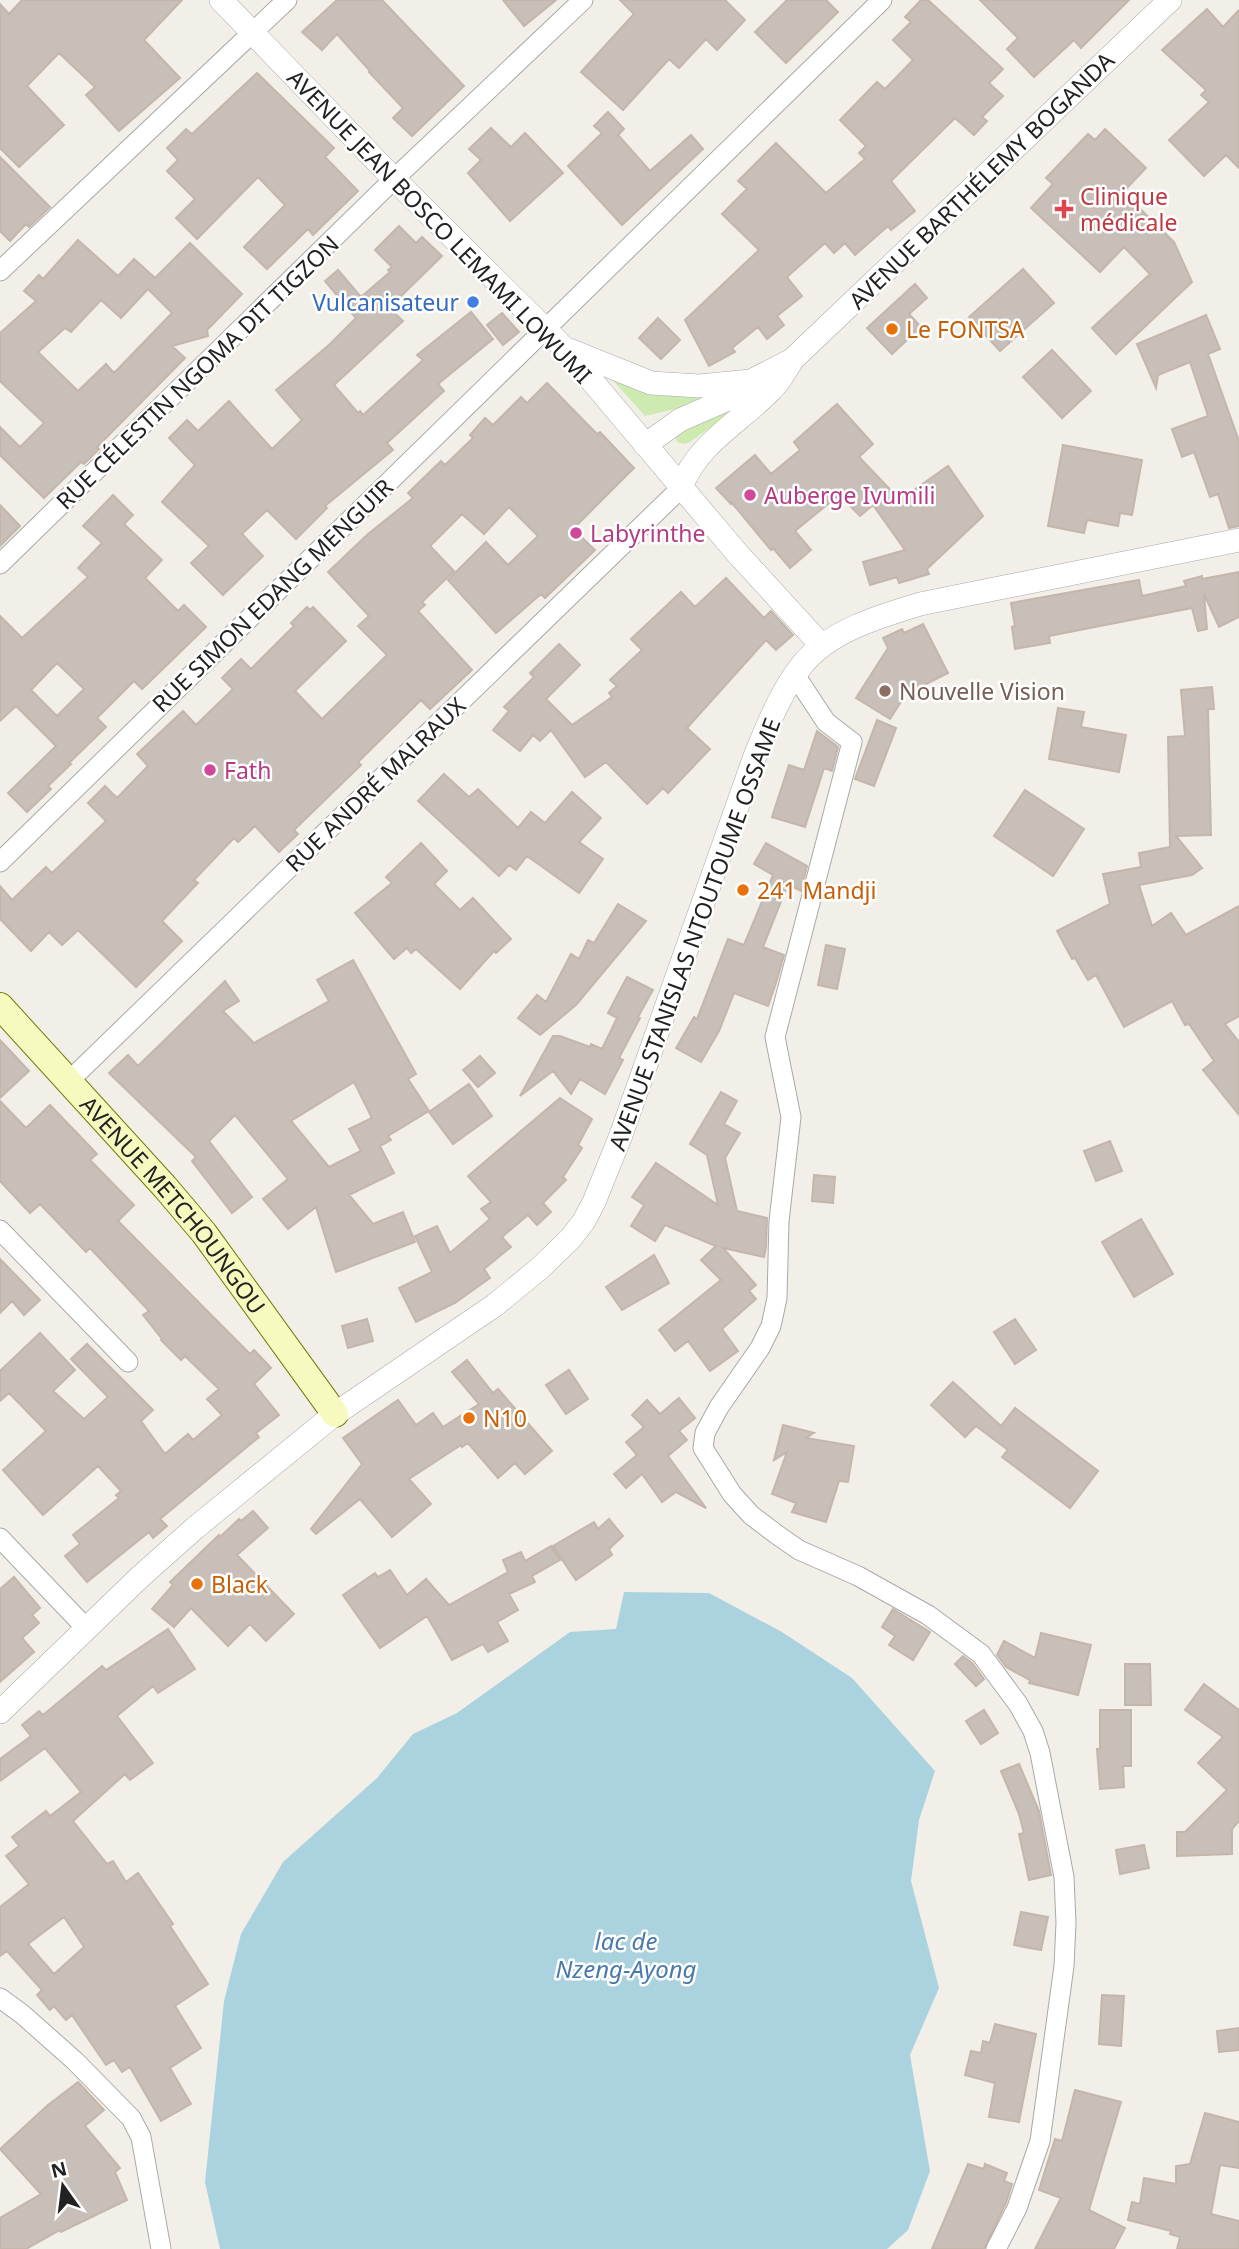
<svg xmlns="http://www.w3.org/2000/svg" width="1239" height="2249" font-family="'Noto Sans',sans-serif">
<style>
.grass{fill:#cdebb0}
.water{fill:#aad3df}
.building{fill:#c7bfb8;stroke:#c4b6ab;stroke-width:2;fill-rule:evenodd}
.lines{fill:none;stroke-linecap:round;stroke-linejoin:round}
.minor-casing{stroke:#a9a9a9;stroke-width:21}
.tertiary-casing{stroke:#a9a9a9;stroke-width:24}
.secondary-casing{stroke:#707d05;stroke-width:28}
.minor{stroke:#fff;stroke-width:19}
.tertiary{stroke:#fff;stroke-width:23}
.secondary{stroke:#f7fabf;stroke-width:26}
.health-dot{fill:#e0444e;stroke:#fff;stroke-width:2.5}
.shop-dot{fill:#3f7fe0;stroke:#fff;stroke-width:2.5}
.food-dot{fill:#e8710a;stroke:#fff;stroke-width:2.5}
.hotel-dot{fill:#d1479c;stroke:#fff;stroke-width:2.5}
.education-dot{fill:#8d6e63;stroke:#fff;stroke-width:2.5}
.labels{text-anchor:middle;dominant-baseline:central;stroke-width:5;stroke-linejoin:round;paint-order:stroke}
.street-label{font-size:23px;fill:#222;stroke:#fff}
.health-label{font-size:23px;fill:#be3a42;stroke:#fff;text-anchor:start}
.shop-label{font-size:23px;fill:#366cbe;stroke:#fff;text-anchor:end}
.food-label{font-size:23px;fill:#c56008;stroke:#fff;text-anchor:start}
.hotel-label{font-size:23px;fill:#b23c85;stroke:#fff;text-anchor:start}
.education-label{font-size:23px;fill:#785e54;stroke:#fff;text-anchor:start}
.water-label{font-size:24px;font-style:italic;fill:#4a7aab;stroke:#fff}
</style>
<rect width="100%" height="100%" fill="#f2efe9"/>
<path class="grass" d="M609,376L712,394L693,405L645,416Z
M723,409L728,415L690,442L684,444L677,442L675,434Z"/>
<path class="water" d="M624,1592L709,1593L782,1632L852,1678L935,1771L919,1820L911,1881L939,1988L910,2055L930,2171L908,2230L887,2249H220L205,2182L224,2001L241,1934L283,1862L377,1778L413,1734L457,1713L570,1632L616,1629Z"/>
<path class="building" d="M22,0H182L144,40L180,78L119,131L86,95L95,87L59,53L27,86L64,125L19,167L0,148V4L9,14Z
M337,0H382L464,86L412,136L393,118L403,108L369,72L370,71L337,34L322,50L302,32Z
M503,0H556L524,26Z
M620,0H725L745,20L717,50L706,39L679,68L669,59L623,110L581,72L634,14Z
M787,0H826L838,12L786,63L755,32Z
M921,0H928L1003,69L989,83L1003,96L982,117L987,121L974,135L955,118L891,181L915,211L891,230L888,226L855,255L845,243L834,253L825,243L787,277L802,296L777,316L784,325L767,339L758,327L732,348L735,352L709,366L685,320L759,250L722,214L747,189L738,181L776,143L826,193L865,159L859,153L866,146L840,120L877,82L885,89L913,60L893,40L911,22L905,17Z
M980,0H1129L1081,48L1074,40L1034,77L1007,49L1018,38Z
M1207,9L1223,27L1239,10V168L1226,155L1204,176L1169,140L1209,102L1201,95L1206,90L1162,50Z
M257,73L334,148L325,157L358,191L313,235L308,229L267,269L244,247L285,205L258,177L197,239L176,218L195,199L167,171L178,160L167,148L186,129L192,134Z
M608,112L624,129L618,135L650,171L691,135L703,149L622,225L568,166L602,133L594,126Z
M491,128L511,147L525,133L563,173L510,221L468,173L481,160L469,149Z
M1105,129L1146,168L1123,192L1174,242L1192,282L1116,354L1092,328L1150,274L1124,247L1100,272L1031,208L1053,184L1046,178L1088,134L1095,140Z
M0,157L50,207L29,227L26,224L10,241L0,231Z
M399,226L416,243L422,237L442,256L389,308L403,321L334,385L358,413L360,411L363,415L423,360L417,355L471,312L493,339L438,384L444,391L387,443L393,450L325,506L327,508L296,539L267,510L242,534L263,556L223,595L191,563L209,546L162,502L195,465L169,438L187,420L198,431L229,401L272,449L302,420L276,390L330,344L356,318L325,281L338,270L361,297L390,272L388,270L392,267L375,250Z
M78,240L118,276L134,259L155,278L190,243L242,294L207,330L208,336L172,346L185,358L97,447L99,449L84,464L81,462L44,498L0,455V427L20,447L44,423L0,381V333L36,301L24,291L39,275L43,279ZM148,289L172,313L114,373L106,364L78,391L38,352L65,328L71,332L101,300L121,318Z
M1023,269L1054,303L1000,351L969,317Z
M915,284L927,298L909,314L921,327L892,354L867,328Z
M502,313L519,332L503,345L487,325Z
M1206,315L1220,349L1208,354L1239,441V526L1229,528L1218,494L1210,497L1194,452L1182,457L1172,429L1208,416L1190,362L1158,375L1156,388L1137,344Z
M658,318L680,340L661,359L639,338Z
M1052,350L1091,391L1062,418L1023,377Z
M547,383L597,434L600,432L634,468L573,529L595,550L545,598L541,594L496,633L448,580L486,542L508,565L538,536L509,507L484,534L462,514L430,546L454,571L422,602L425,605L418,611L472,670L430,709L421,700L358,762L361,765L294,830L298,834L279,852L255,826L238,842L234,838L194,880L198,883L162,921L182,941L136,987L78,930L62,945L49,932L31,951L0,919V886L12,900L46,867L52,873L106,821L88,803L105,786L117,798L148,766L137,754L183,711L196,725L233,689L222,678L241,659L251,669L294,626L291,623L307,607L310,610L313,607L346,641L295,691L322,719L387,655L358,626L369,616L328,572L368,534L413,498L408,493L441,461L445,465L473,438L470,435L485,418L493,425L521,397L527,403Z
M837,404L873,444L859,457L900,500L948,466L983,516L927,569L929,574L899,583L897,577L870,585L863,562L905,550L873,505L860,516L839,495L795,531L811,550L790,568L773,548L771,550L732,503L731,504L716,488L755,455L771,474L800,450L794,442Z
M1063,445L1142,460L1132,515L1120,513L1118,526L1087,520L1084,533L1048,526Z
M113,495L133,515L124,524L162,560L145,578L178,611L184,605L206,627L142,689L134,681L97,718L106,727L69,763L71,764L48,786L51,789L27,812L8,793L56,746L16,706L0,721V616L22,638L88,577L78,568L102,543L83,526ZM57,663L84,689L57,716L31,690Z
M0,505L20,526L0,546Z
M1239,572V617L1219,627L1204,594L1207,629L1198,631L1192,608L1049,636L1050,643L1015,649L1012,627L1015,626L1011,603L1139,580L1142,596L1186,586L1184,581L1202,576V579Z
M726,578L764,618L771,611L793,635L776,650L766,640L687,728L710,749L668,793L663,788L647,804L606,762L585,777L551,730L540,741L533,735L520,751L493,730L509,711L504,707L534,677L530,673L559,644L580,665L546,699L572,725L612,697L609,693L617,686L610,680L642,650L631,639L681,592L695,607Z
M923,624L948,673L906,694L890,719L856,698L888,648L883,638L902,629L904,633Z
M1212,687L1214,709H1208L1211,835L1176,836L1202,868L1192,875L1139,885L1152,926L1171,913L1186,935L1239,906V1016L1225,1024L1239,1042V1115L1203,1070L1214,1061L1189,1024L1185,1025L1172,1001L1124,1027L1096,975L1088,980L1075,958L1072,959L1057,931L1110,904L1103,874L1141,867L1139,853L1170,847L1168,737L1185,736L1181,690Z
M1058,708L1084,712L1081,727L1126,735L1119,772L1049,759Z
M877,720L896,728L874,786L855,779Z
M817,731L838,747L832,771L824,768L805,827L772,817L789,765L804,770Z
M444,774L469,797L478,789L518,828L531,812L545,823L572,792L601,818L579,842L603,859L579,893L527,856L516,870L509,865L499,876L418,801Z
M1025,790L1084,829L1053,876L994,836Z
M421,843L447,871L434,884L460,910L473,898L511,939L496,953L494,951L460,989L416,949L411,953L407,948L394,959L355,913L392,883L386,877Z
M766,843L807,866L801,891L788,884L763,947L784,955L776,983L768,1006L734,993L719,1031L701,1062L676,1048L694,1017L697,1019L728,939L744,945L773,875L754,864Z
M618,904L646,921L576,1005L540,1035L518,1018L537,995L546,1002L571,954L579,959L588,940L594,943Z
M826,945L845,949L837,989L818,985Z
M353,960L416,1074L408,1079L429,1111L388,1136L391,1140L380,1146L394,1173L349,1195L373,1224L403,1212L415,1242L336,1272L316,1207L288,1229L263,1199L288,1179L235,1115L209,1141L252,1197L232,1213L192,1161L196,1157L109,1073L128,1055L138,1066L225,981L239,1001L223,1011L254,1043L329,1001L317,980ZM354,1082L372,1118L349,1129L361,1151L329,1167L291,1121Z
M627,977L653,990L638,1017L640,1018L619,1058L623,1060L605,1094L580,1079L571,1094L553,1071L520,1096L553,1036H560L590,1047L591,1044L602,1049L617,1018L608,1013Z
M0,1040L29,1071L0,1098Z
M480,1056L495,1073L478,1087L463,1070Z
M469,1084L492,1116L453,1144L429,1112Z
M721,1092L737,1101L724,1124L740,1133L725,1158L737,1211L767,1218L766,1247L764,1257L723,1248L756,1285L749,1291L756,1299L722,1329L738,1351L710,1371L688,1341L675,1351L659,1330L721,1280L701,1260L716,1246L665,1225L655,1241L631,1226L644,1205L632,1197L656,1163L718,1205L707,1155L690,1144Z
M560,1098L592,1119L578,1145L582,1148L563,1177L566,1180L543,1203L551,1212L537,1225L528,1215L502,1237L511,1247L484,1269L490,1278L455,1303L416,1322L399,1288L432,1272L415,1236L437,1226L450,1253L490,1219L481,1209L491,1202L468,1176Z
M0,1101L26,1128L50,1105L97,1154L90,1160L134,1205L118,1221L250,1354L254,1350L271,1368L254,1384L279,1415L256,1433L259,1437L160,1519L167,1526L153,1538L149,1532L87,1582L65,1556L80,1544L73,1535L119,1498L116,1495L121,1491L98,1466L43,1515L3,1470L46,1431L9,1393L0,1401V1371L40,1333L75,1370L53,1391L84,1419L108,1397L71,1359L87,1344L153,1410L141,1421L165,1454L188,1434L193,1440L222,1415L207,1399L219,1389L185,1356L181,1360L161,1340L162,1339L143,1315L149,1311L90,1248L86,1252L40,1204L30,1213L0,1181Z
M1110,1141L1122,1171L1096,1181L1084,1151Z
M814,1175L835,1177L833,1203L812,1201Z
M1141,1219L1173,1274L1134,1297L1102,1242Z
M654,1255L669,1283L622,1310L606,1287Z
M0,1259L40,1300L24,1315L12,1301L0,1313Z
M367,1319L373,1341L348,1348L342,1326Z
M1015,1319L1036,1350L1015,1364L994,1332Z
M467,1360L493,1393L498,1389L552,1451L525,1474L515,1463L498,1478L468,1443L462,1447L461,1445L409,1479L431,1504L392,1537L360,1499L316,1534L311,1529L362,1464L343,1438L398,1400L416,1425L433,1413L443,1427L479,1404L452,1372Z
M569,1370L588,1399L566,1414L546,1385Z
M953,1382L1001,1426L1015,1408L1098,1471L1070,1508L1002,1457L1008,1450L976,1426L965,1437L931,1405Z
M679,1398L695,1418L679,1431L687,1440L668,1456L706,1508L676,1492L662,1502L642,1474L626,1488L614,1474L637,1455L626,1442L644,1427L632,1415L647,1400L660,1414Z
M783,1425L814,1433L806,1438L854,1446L848,1482L839,1481L826,1522L792,1512L796,1503L772,1494L787,1452L774,1460Z
M253,1511L268,1528L237,1555L294,1614L266,1641L250,1624L228,1646L191,1608L174,1627L152,1609L173,1585L170,1582L219,1535L220,1537L239,1519L241,1521Z
M609,1519L623,1536L609,1549L612,1555L576,1580L553,1546L594,1522L598,1529Z
M551,1546L560,1560L532,1576L535,1582L509,1594L518,1610L497,1622L508,1641L488,1652L483,1644L452,1660L427,1616L380,1648L343,1595L375,1573L378,1577L390,1570L407,1595L426,1579L449,1605L508,1572L503,1560L521,1552L525,1561Z
M14,1577L40,1608L32,1615L39,1623L22,1638L34,1652L0,1682V1589Z
M893,1609L930,1632L913,1660L889,1645L895,1636L882,1627Z
M168,1629L195,1669L158,1693L153,1686L117,1716L153,1763L130,1780L125,1774L73,1821L107,1864L113,1861L126,1882L138,1873L173,1924L170,1926L208,1984L175,2006L201,2048L170,2068L191,2104L161,2121L130,2067L122,2072L114,2060L106,2065L72,2015L66,2020L54,2006L50,2010L37,1995L42,1990L7,1951L0,1956V1907L29,1884L6,1856L19,1846L12,1837L46,1811L50,1816L81,1792L45,1748L0,1781V1759L31,1736L22,1725L39,1711L43,1715L102,1666L106,1670ZM64,1917L84,1947L54,1974L28,1944Z
M1041,1633L1091,1645L1078,1695L1029,1683L1030,1680L1006,1667L997,1655L1004,1641L1035,1658Z
M963,1656L972,1663L984,1679L976,1686L955,1664Z
M1125,1664H1150L1151,1705H1125Z
M1204,1684L1239,1710V1821L1232,1829V1854L1177,1856V1832H1185L1227,1790L1198,1763L1223,1737L1185,1710Z
M984,1710L998,1733L981,1744L966,1721Z
M1100,1710H1131V1766H1123L1124,1787L1100,1789L1097,1749H1100Z
M1019,1764L1039,1811L1051,1875L1029,1880L1019,1834L1024,1833L1019,1814L1001,1771Z
M1144,1845L1149,1868L1120,1874L1116,1850Z
M1021,1912L1048,1917L1041,1950L1014,1945Z
M1102,1995L1124,1996L1121,2046L1099,2044Z
M995,2024L1036,2034L1019,2122L989,2117L995,2083L965,2075L971,2051L981,2053L983,2041L990,2043Z
M1239,2028V2050L1219,2052L1217,2031Z
M78,2082L104,2110L85,2126L120,2168L115,2172L127,2200L61,2232L60,2230L26,2249H0V2218L41,2194L0,2149L48,2105Z
M1075,2090L1121,2102L1089,2210L1125,2228L1114,2249H1035L1061,2198L1039,2190L1055,2139L1062,2141Z
M1205,2113L1239,2122V2168L1220,2165L1211,2214L1239,2221V2249H1177L1180,2237L1170,2234L1171,2231L1128,2220L1132,2202L1140,2204L1144,2178L1176,2184V2166L1190,2164Z
M968,2164L984,2169L985,2164L1007,2173L1004,2181L1012,2184L1006,2203L984,2249H932Z"/>
<g class="lines">
<g class="minor-casing">
<path id="minor" d="M0,271L287,0
M0,564L394,179L583,0
M795,675L826,722L852,742L775,1037L791,1117L779,1221L777,1298L771,1326L760,1348L719,1407L705,1433L703,1448L732,1494L751,1515L776,1534L799,1550L858,1576L928,1615L981,1654L1018,1704L1033,1731L1040,1753L1064,1877L1066,1923L1064,1966L1040,2141L1017,2208L996,2249
M0,862L882,0
M69,1081L681,488
M0,1230L128,1362
M0,1538L86,1628
M0,1998L22,2014L75,2061L131,2118L141,2137L161,2249"/>
</g>
<g class="tertiary-casing">
<path id="tertiary" d="M221,0L394,179L565,349L737,553L822,646
M569,350L651,383L699,386L751,381
M645,445L680,420L728,399L751,381L792,360L1170,0
M681,488C696,444 742,421 772,389C780,382 785,371 791,362
M0,1712L141,1576L195,1528L335,1414L495,1305L540,1268L571,1238L584,1221L594,1202L621,1135L755,756C768,725 781,691 802,665C829,631 880,616 920,604L1239,540"/>
</g>
<g class="secondary-casing">
<g id="secondary">
<path id="s1" d="M0,1006L165,1187L204,1233L335,1414"/>
</g>
</g>
<use href="#minor" class="minor"/>
<use href="#tertiary" class="tertiary"/>
<use href="#secondary" class="secondary"/>
</g>
<path class="health-dot" d="M1060.5 198.5h7v7h7v7h-7v7h-7v-7h-7v-7h7z"/>
<circle class="shop-dot" cx="473" cy="302" r="7"/>
<g class="food-dot">
<circle cx="892" cy="329" r="7"/>
<circle cx="743" cy="890" r="7"/>
<circle cx="469" cy="1418" r="7"/>
<circle cx="197" cy="1584" r="7"/>
</g>
<g class="hotel-dot">
<circle cx="750" cy="495" r="7"/>
<circle cx="576" cy="533" r="7"/>
<circle cx="210" cy="770" r="7"/>
</g>
<circle class="education-dot" cx="885" cy="691" r="7"/>
<g class="labels">
<g class="street-label">
<text transform="translate(981 180) rotate(-44)">AVENUE BARTHÉLEMY BOGANDA</text>
<text transform="translate(440 226) rotate(46)">AVENUE JEAN BOSCO LEMAMI LOWUMI</text>
<text transform="translate(197 372) rotate(-44)">RUE CÉLESTIN NGOMA DIT TIGZON</text>
<text transform="translate(272 595) rotate(-44)">RUE SIMON EDANG MENGUIR</text>
<text transform="translate(375 784) rotate(-44)">RUE ANDRÉ MALRAUX</text>
<text transform="translate(694 934) rotate(-70)">AVENUE STANISLAS NTOUTOUME OSSAME</text>
<text stroke="none"><textPath href="#s1" startOffset="264">AVENUE METCHOUNGOU</textPath></text>
</g>
<g class="health-label">
<text x="1080" y="196">Clinique<tspan x="1080" dy="26">médicale</tspan></text>
</g>
<g class="shop-label">
<text x="459" y="302">Vulcanisateur</text>
</g>
<g class="food-label">
<text x="906" y="329">Le FONTSA</text>
<text x="757" y="890">241 Mandji</text>
<text x="483" y="1418">N10</text>
<text x="211" y="1584">Black</text>
</g>
<g class="hotel-label">
<text x="764" y="495">Auberge Ivumili</text>
<text x="590" y="533">Labyrinthe</text>
<text x="224" y="770">Fath</text>
</g>
<g class="education-label">
<text x="899" y="691">Nouvelle Vision</text>
</g>
<g class="water-label">
<text x="626" y="1940">lac de<tspan x="626" dy="28">Nzeng-Ayong</tspan></text>
</g>
</g>
<g transform="translate(63 2186) rotate(346)" stroke="#ffffff" stroke-width="5" paint-order="stroke">
<path d="M0-5L12 26L0 18L-12 26Z" fill="#222222"/>
<text y="-10" font-size="19" font-weight="bold" text-anchor="middle" fill="#222222">N</text>
</g>
</svg>
